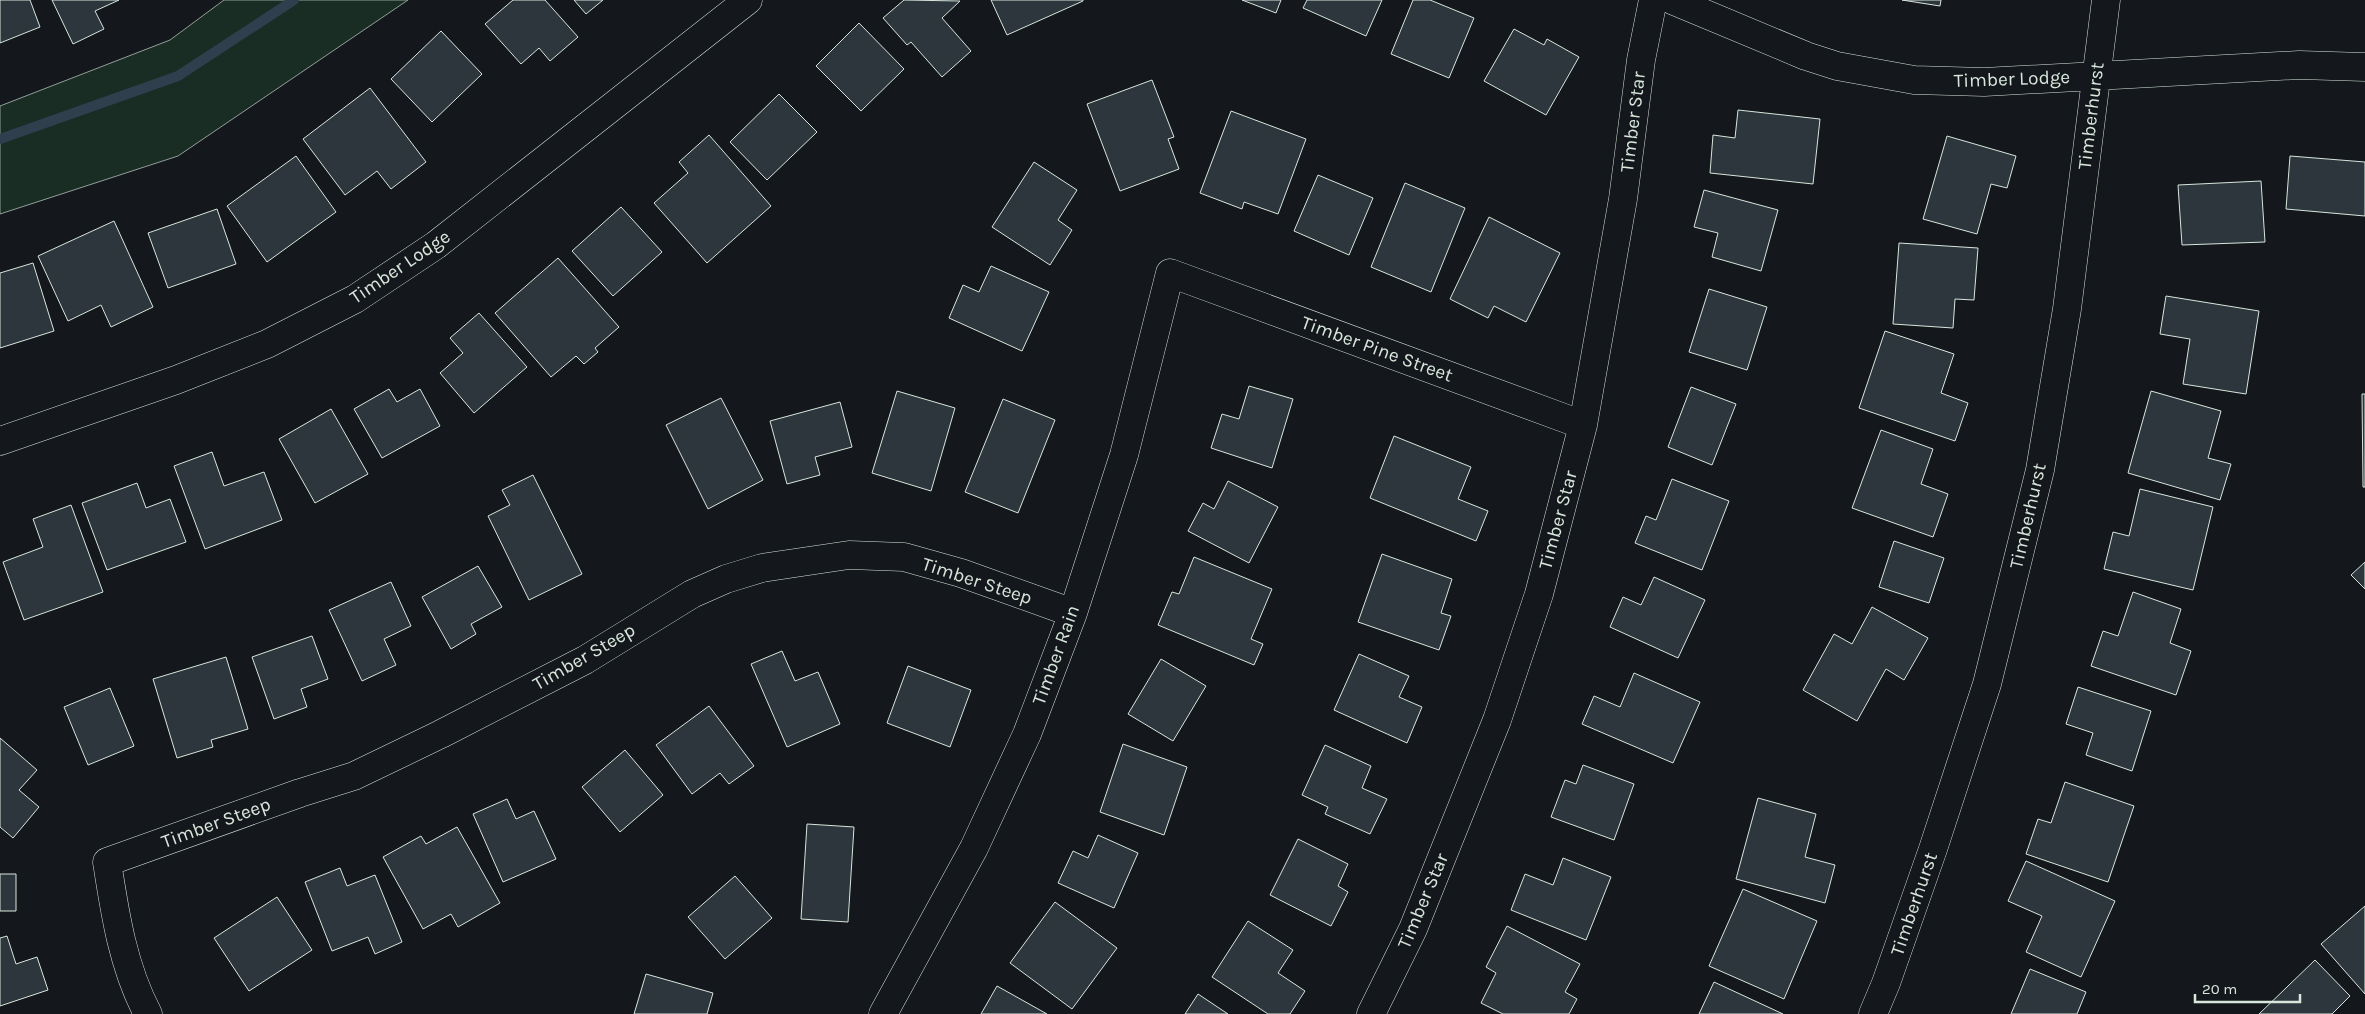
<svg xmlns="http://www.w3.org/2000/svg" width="2365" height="1014" font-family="Karla,sans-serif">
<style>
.green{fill:#1a2d24;stroke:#939e99}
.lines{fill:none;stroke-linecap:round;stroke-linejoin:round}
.stream{stroke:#2f3f4d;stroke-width:10}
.building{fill:#2c363c;stroke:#d8e6dc}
.minor-casing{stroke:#d8e6dc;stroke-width:29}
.minor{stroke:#14181c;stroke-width:28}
.labels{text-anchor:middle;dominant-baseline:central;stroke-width:4;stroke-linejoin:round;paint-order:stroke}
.street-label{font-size:19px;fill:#d8e6dc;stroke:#14181c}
</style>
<rect width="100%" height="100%" fill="#14181c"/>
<path class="green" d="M224,0H408L178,156L0,214V106L170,40Z"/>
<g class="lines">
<path class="stream" d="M0,139L178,76L294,0"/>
</g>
<path class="building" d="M0,0H30L40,27L0,43Z
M52,0H119L95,11L104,29L73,44Z
M513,0H545L578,37L550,61L539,48L521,64L485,24Z
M574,0H603L586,14Z
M904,0L960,1L942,18L971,51L942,77L911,42L907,45L883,18Z
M991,0H1083V1L1007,35Z
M1242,0H1281L1276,13Z
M1307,0H1382L1366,36L1303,8Z
M1413,0H1430L1474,18L1449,78L1391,54Z
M1902,0H1941L1940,6Z
M859,23L904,69L861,111L816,66Z
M1514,29L1544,45L1547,39L1579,57L1546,115L1484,81Z
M441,31L482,74L432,122L391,79Z
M1152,80L1174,137L1168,139L1179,169L1120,191L1087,104Z
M370,88L426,162L391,189L377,171L345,195L303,139Z
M779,94L817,132L767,180L730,142Z
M1738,110L1820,119L1813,184L1710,173L1713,135L1735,138Z
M1231,111L1306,139L1278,214L1244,202L1242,209L1200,193Z
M709,135L771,206L707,263L654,203L688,173L679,162Z
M1947,136L2016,156L2007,188L1991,184L1977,234L1923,219Z
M296,156L336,212L267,262L227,206Z
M2290,156L2365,162V216L2286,209Z
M1034,162L1077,190L1058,220L1072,230L1050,265L992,227Z
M1318,175L1373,198L1349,255L1294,231Z
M2261,181L2265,242L2182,245L2178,185Z
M1405,183L1465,208L1431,292L1371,267Z
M1704,190L1778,210L1761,271L1712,257L1718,233L1694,227Z
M621,207L662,252L613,296L572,251Z
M217,209L236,264L168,288L148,233Z
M1489,217L1560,253L1526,322L1494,306L1488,318L1450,299Z
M114,221L153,307L111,327L101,305L68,321L38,256Z
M1899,243L1978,248L1974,300L1955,299L1953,328L1893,324Z
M558,258L619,327L595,348L598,352L584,364L576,356L551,377L495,313Z
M33,263L54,331L0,348V273Z
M991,266L1049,292L1022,351L949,318L963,285L979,292Z
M1709,289L1767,307L1747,370L1689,352Z
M2166,296L2259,311L2246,394L2183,384L2190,339L2160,334Z
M479,313L527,367L474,413L440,373L463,353L450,338Z
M1885,331L1954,354L1941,393L1968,403L1955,441L1859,408Z
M1249,386L1293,399L1272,468L1211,448L1222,414L1239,419Z
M1691,387L1736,404L1712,465L1668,447Z
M389,389L397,402L420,389L440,426L382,458L354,409Z
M897,391L955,408L931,491L872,473Z
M2151,391L2221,411L2208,458L2231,464L2220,500L2128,473Z
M2362,394H2365V487H2363Z
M721,398L763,480L708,509L666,425Z
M1003,399L1055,420L1018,513L965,492Z
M840,402L852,447L815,457L820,475L787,484L770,421Z
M331,409L368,474L315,503L279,439Z
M1881,430L1933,449L1921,484L1948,494L1933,537L1852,508Z
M1394,436L1471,467L1458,499L1488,511L1476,541L1370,498Z
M212,452L224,486L264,472L282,520L205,549L174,466Z
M533,475L582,574L529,600L488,516L510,505L502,490Z
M1672,479L1729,501L1702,570L1635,543L1646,516L1656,520Z
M1228,481L1278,507L1249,563L1188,531L1203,503L1214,509Z
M137,483L146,508L170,499L186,542L107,570L82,503Z
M2140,489L2213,507L2193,590L2104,569L2113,532L2129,536Z
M71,505L103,592L24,620L3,562L43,547L33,519Z
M1894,541L1944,558L1929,603L1879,587Z
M1382,554L1452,579L1441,613L1451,616L1439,650L1358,622Z
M1194,557L1272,589L1251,639L1263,644L1254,665L1158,625L1172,592L1179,594Z
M2365,562V589L2351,575Z
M478,566L502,607L471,624L476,634L451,649L422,597Z
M1654,577L1705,600L1678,658L1610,627L1623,597L1641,605Z
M391,582L411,626L384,639L396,665L362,681L329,610Z
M2133,592L2181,609L2170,643L2191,651L2176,695L2091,666L2103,631L2118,636Z
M1872,607L1928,638L1904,680L1886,669L1857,721L1803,690L1834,634L1852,644Z
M312,636L328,679L301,689L307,707L274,719L252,657Z
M782,651L795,681L818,672L840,724L787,747L751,664Z
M1359,654L1409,676L1399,697L1422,707L1407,743L1334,710Z
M226,657L248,729L211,740L213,747L177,758L153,679Z
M1161,659L1206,686L1173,741L1128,714Z
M908,666L971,690L950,747L887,723Z
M1634,673L1700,702L1673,763L1582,724L1594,696L1620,707Z
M2078,687L2151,711L2132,771L2086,755L2093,733L2066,724Z
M110,688L134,746L88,765L64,707Z
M709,706L754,766L729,784L720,773L692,794L656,745Z
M0,738L37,770L19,790L39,807L13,838L0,827Z
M1123,744L1187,767L1164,835L1100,812Z
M1325,745L1371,766L1362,788L1387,799L1370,834L1325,814L1328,807L1302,795Z
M625,750L663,795L620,832L582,787Z
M1583,765L1634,784L1614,840L1551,817L1565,780L1576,784Z
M2065,782L2134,806L2108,882L2026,854L2038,819L2051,823Z
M1758,798L1816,814L1805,857L1835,865L1825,903L1736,879Z
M507,799L516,819L534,811L556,859L503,882L473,814Z
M807,824L854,827L848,922L801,919Z
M457,827L500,903L458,927L451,914L423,929L383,857L421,836L426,844Z
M1098,835L1138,853L1114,908L1058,883L1073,851L1088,858Z
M1298,839L1348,864L1338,886L1348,892L1331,926L1270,895Z
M1563,858L1611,877L1586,940L1511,910L1525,874L1553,885Z
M2026,861L2115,901L2081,977L2026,952L2042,916L2008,901Z
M340,868L347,886L375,875L402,942L375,954L368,937L332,951L305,882Z
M0,874H16V911H0Z
M735,876L772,918L725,959L688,917Z
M1743,889L1817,921L1784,999L1709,966Z
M277,897L312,950L249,991L214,938Z
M1055,902L1117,948L1072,1009L1010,963Z
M2365,906V994L2321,944Z
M1248,921L1293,950L1278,973L1305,991L1290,1014H1268L1212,977Z
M1507,926L1580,964L1565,992L1577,999L1569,1014H1503L1481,1003L1496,973L1486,967Z
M7,936L16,964L37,957L48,990L0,1006V938Z
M2315,960L2350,996L2332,1014H2259Z
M2030,969L2086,992L2077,1014H2011Z
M646,974L713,993L707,1014H634Z
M1714,982L1783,1014H1699Z
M997,986L1047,1014H981Z
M1198,994L1228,1014H1185Z"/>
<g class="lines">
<g class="minor-casing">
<path id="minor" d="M1672,0L1806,56L1837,66L1914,80L1984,82L2299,65L2365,67
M0,441L176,380L267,344L355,299L436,245L748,0
M148,1014C123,967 115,914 107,862L300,793L354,776L441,734L585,660L692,594L726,579L762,568L849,555L904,557L961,573L1073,613
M883,1014L974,848L1027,734L1073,613L1124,455L1170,273L1583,425
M1371,1014L1413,929L1497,720L1539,594L1583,425L1623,199L1641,60L1653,0
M1873,1014L1886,983L1933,849L1987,684L2040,470L2067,309L2106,0"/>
</g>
<use href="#minor" class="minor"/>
</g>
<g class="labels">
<g class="street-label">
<text transform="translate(2012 79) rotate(-2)">Timber Lodge</text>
<text transform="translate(2091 116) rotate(-83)">Timberhurst</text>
<text transform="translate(1633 122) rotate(-83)">Timber Star</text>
<text transform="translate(400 267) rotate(-34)">Timber Lodge</text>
<text transform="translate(1377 349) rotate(20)">Timber Pine Street</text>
<text transform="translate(2028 516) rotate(-77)">Timberhurst</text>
<text transform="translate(1558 520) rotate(-75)">Timber Star</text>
<text transform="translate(977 581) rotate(18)">Timber Steep</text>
<text transform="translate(1056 655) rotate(-70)">Timber Rain</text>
<text transform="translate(584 657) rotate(-30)">Timber Steep</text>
<text transform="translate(216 823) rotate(-20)">Timber Steep</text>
<text transform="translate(1423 901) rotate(-67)">Timber Star</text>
<text transform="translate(1914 904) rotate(-71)">Timberhurst</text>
</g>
</g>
<path d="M2195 994v8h105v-8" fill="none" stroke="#d8e6dc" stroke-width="2.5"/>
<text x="2202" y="994" font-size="15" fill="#d8e6dc" stroke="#14181c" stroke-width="4" paint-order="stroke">20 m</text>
</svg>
